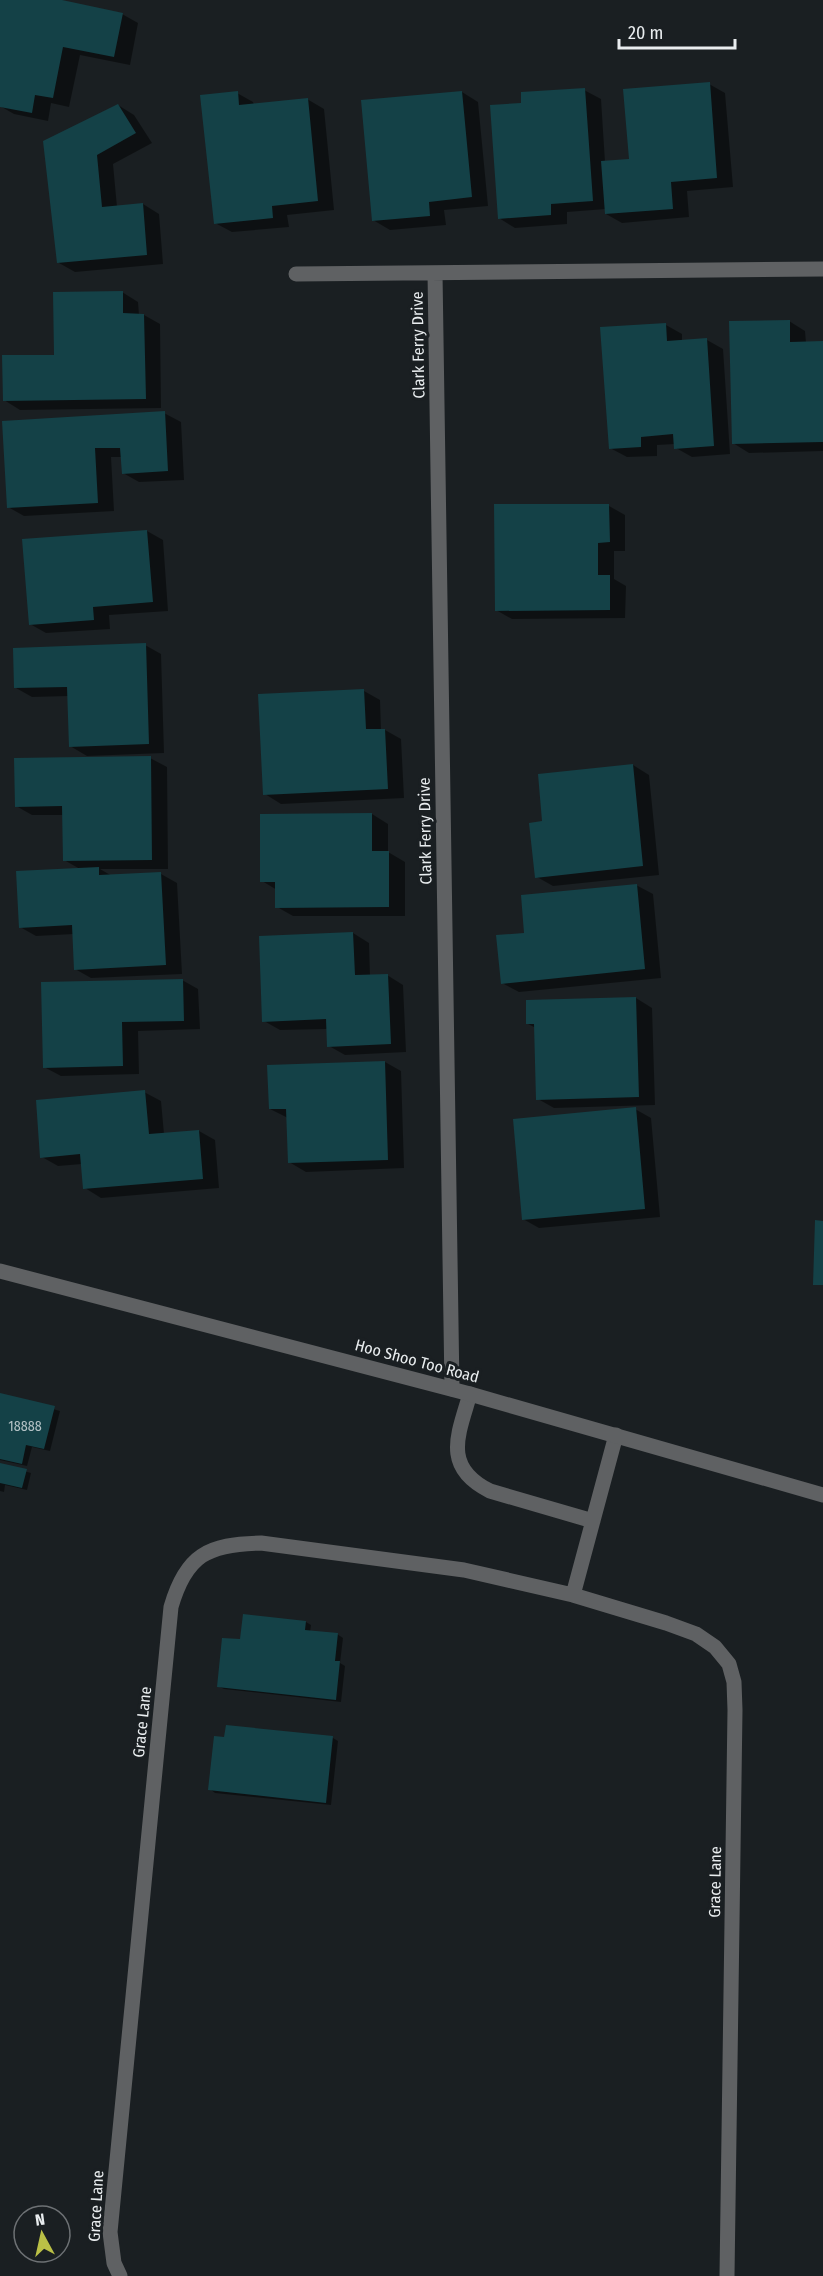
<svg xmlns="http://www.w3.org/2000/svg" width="823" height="2276" font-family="'Fira Sans Condensed',sans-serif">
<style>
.shadow{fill:#0007}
.building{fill:#144147}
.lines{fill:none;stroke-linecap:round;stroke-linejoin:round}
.minor{stroke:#5f6163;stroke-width:15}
.tertiary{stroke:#5f6163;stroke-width:15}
.labels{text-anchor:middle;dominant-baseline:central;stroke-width:6;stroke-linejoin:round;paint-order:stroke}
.number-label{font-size:14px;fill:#b4c2c5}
.street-label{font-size:16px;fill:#e9edef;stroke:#1a1f22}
</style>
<rect width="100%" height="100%" fill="#1a1f22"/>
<path class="shadow" d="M0,0H54L122,14L138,23L130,65L80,55L69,107L51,103L48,121L14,114L0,106Z
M709,84L725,93L733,187L687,191L689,217L622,223L606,214V209L567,212V224L515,228L499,218L523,104L584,90L601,99L605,162L631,160Z
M462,92L478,102L488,206L444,210L446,225L390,230L373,220Z
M237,93L253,102L254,105L307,99L324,109L334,210L287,215L289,227L232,232L215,223Z
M118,105L134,115L152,143L113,164L117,207L143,204L159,214L163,264L75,272L59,263L45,142Z
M122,292L138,302L139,315H144L160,324L161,408L20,410L4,400L56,356Z
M789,321L805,331L806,343L823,342V451L749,453L733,443Z
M666,325L682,334V341L707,340L723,349L730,454L692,457L676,448L675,444L657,445V456L627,457L610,448Z
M164,413L181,422L184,480L139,482L123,473L122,457H111L114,511L24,516L8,507L3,422Z
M609,506L625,515V551H614V579L626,586L625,618L512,619L496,610Z
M147,531L163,540L168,611L109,615L110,629L46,633L30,624Z
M145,645L161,654L164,753L87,756L70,746L69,696L32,697L16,688Z
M364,691L380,700L381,730H385L401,739L404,798L281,804L265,794Z
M150,758L167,767L168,869H100L112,876L161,874L177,883L182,974L91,978L75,969L74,934L36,936L20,927L80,869L64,860V815H32L16,806Z
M633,765L649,775L659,875L553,886L537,877L544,823Z
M372,814L388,824V852L405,862V916H293L277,907V890L262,881Z
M636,885L653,894L661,978L519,992L502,983L526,934Z
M353,933L369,943L370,976L387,975L403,985L406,1052L345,1055L329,1046L328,1029L280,1030L264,1021L260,937Z
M182,980L198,989L200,1029L138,1031L139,1074L61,1076L44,1067Z
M636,998L652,1008L655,1105L554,1108L538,1099L536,1028L528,1024Z
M385,1062L401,1071L404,1168L306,1172L289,1162L288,1118L270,1109Z
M144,1092L161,1101L164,1134L199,1131L215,1140L219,1188L101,1198L85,1188L82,1164L58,1166L42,1157Z
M635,1109L651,1118L660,1217L539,1228L523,1219Z
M0,1394L60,1411L50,1451L32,1447L27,1466L0,1460Z
M0,1464L31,1473L27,1490L5,1485L4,1492L0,1491Z
M306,1622L311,1625L310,1632L337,1634L343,1638L340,1663L345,1666L341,1702L224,1689L218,1686L241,1641Z
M333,1738L338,1741L331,1805L215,1793L210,1789Z"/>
<path class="building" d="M0,0H62L123,13L114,57L63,47L53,98L35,95L32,113L0,107Z
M710,82L717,178L671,182L673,209L605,214L601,161L629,159L623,89Z
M585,88L593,201L551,204V215L498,219L490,105L521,103V92Z
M238,91L239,105L308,98L318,201L272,206L273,218L214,224L200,95Z
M462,91L472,197L429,202L430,216L372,221L361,100Z
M118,104L136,133L97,155L102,207L143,203L147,255L57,263L43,141Z
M123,291V313L144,314L146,399L3,401L2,355H54L53,292Z
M790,320V342L823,341V442L732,444L729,321Z
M666,323L667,341L707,338L714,446L674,449L673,434L641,437V447L609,449L600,327Z
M165,411L168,471L122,474L120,448H95L98,503L7,508L2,421Z
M494,504H609L610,542L598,543V575H610V610L495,611Z
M147,530L153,602L93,607L94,620L29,625L22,539Z
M146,643L149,744L69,747L67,687L14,688L13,648Z
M364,689L366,729H385L388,789L263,795L258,694Z
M151,756L152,860L63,861L62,806L15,807L14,758Z
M633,764L643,866L535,878L529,823L542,821L538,774Z
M372,813V851H389V907L275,908V882H260V814Z
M99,867V875L161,872L166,965L74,970L72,925L19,928L16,871Z
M637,884L645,969L501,984L496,935L524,933L521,895Z
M353,932L355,975L388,974L391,1044L327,1047L326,1019L262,1022L259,936Z
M183,979L184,1021L122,1022L123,1066L43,1068L41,982Z
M636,997L639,1097L536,1100L534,1024H526V1000Z
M385,1061L388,1160L288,1163L286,1109H269L267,1065Z
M145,1090L149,1134L199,1130L203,1179L83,1189L80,1154L40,1158L36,1100Z
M636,1107L645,1209L522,1220L513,1119Z
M815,1220L823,1221V1285H813Z
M0,1393L55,1406L44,1449L26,1445L22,1464L0,1459Z
M0,1463L27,1469L22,1488L0,1483Z
M243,1614L306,1621L305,1630L338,1633L335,1661H340L336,1700L217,1687L222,1638L240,1639Z
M226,1725L333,1736L326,1803L208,1790L214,1736L224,1737Z"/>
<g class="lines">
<path class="minor" d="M435,273L452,1389
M296,274L823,269
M470,1394C458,1435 442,1467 490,1491L593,1521
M573,1595L616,1435
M120,2276L114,2263L110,2232L171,1607C186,1555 208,1544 261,1543L464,1570L573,1595L666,1623L696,1634L715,1647L729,1664L734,1682L735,1710L727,2276"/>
<path class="tertiary" d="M0,1271L470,1394L823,1495"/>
</g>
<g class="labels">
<g class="number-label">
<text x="25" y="1426">18888</text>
</g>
<g class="street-label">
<text transform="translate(418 345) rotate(-91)">Clark Ferry Drive</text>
<text transform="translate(425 831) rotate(-91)">Clark Ferry Drive</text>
<text transform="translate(417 1361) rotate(15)">Hoo Shoo Too Road</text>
<text transform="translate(142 1722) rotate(-84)">Grace Lane</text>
<text transform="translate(715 1882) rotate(-89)">Grace Lane</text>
<text transform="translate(96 2206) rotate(-87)">Grace Lane</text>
</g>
</g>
<g transform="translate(42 2234) rotate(352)"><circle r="28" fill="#1a1f22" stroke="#6d7174" stroke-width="1.5"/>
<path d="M0-4.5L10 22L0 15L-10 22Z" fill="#bac046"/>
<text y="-9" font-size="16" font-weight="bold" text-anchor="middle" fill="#e9edef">N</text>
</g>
<path d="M619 39v9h116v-9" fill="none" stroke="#e9edef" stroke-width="3"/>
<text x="628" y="39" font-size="18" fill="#e9edef" stroke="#1a1f22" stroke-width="4.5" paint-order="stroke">20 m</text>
</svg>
